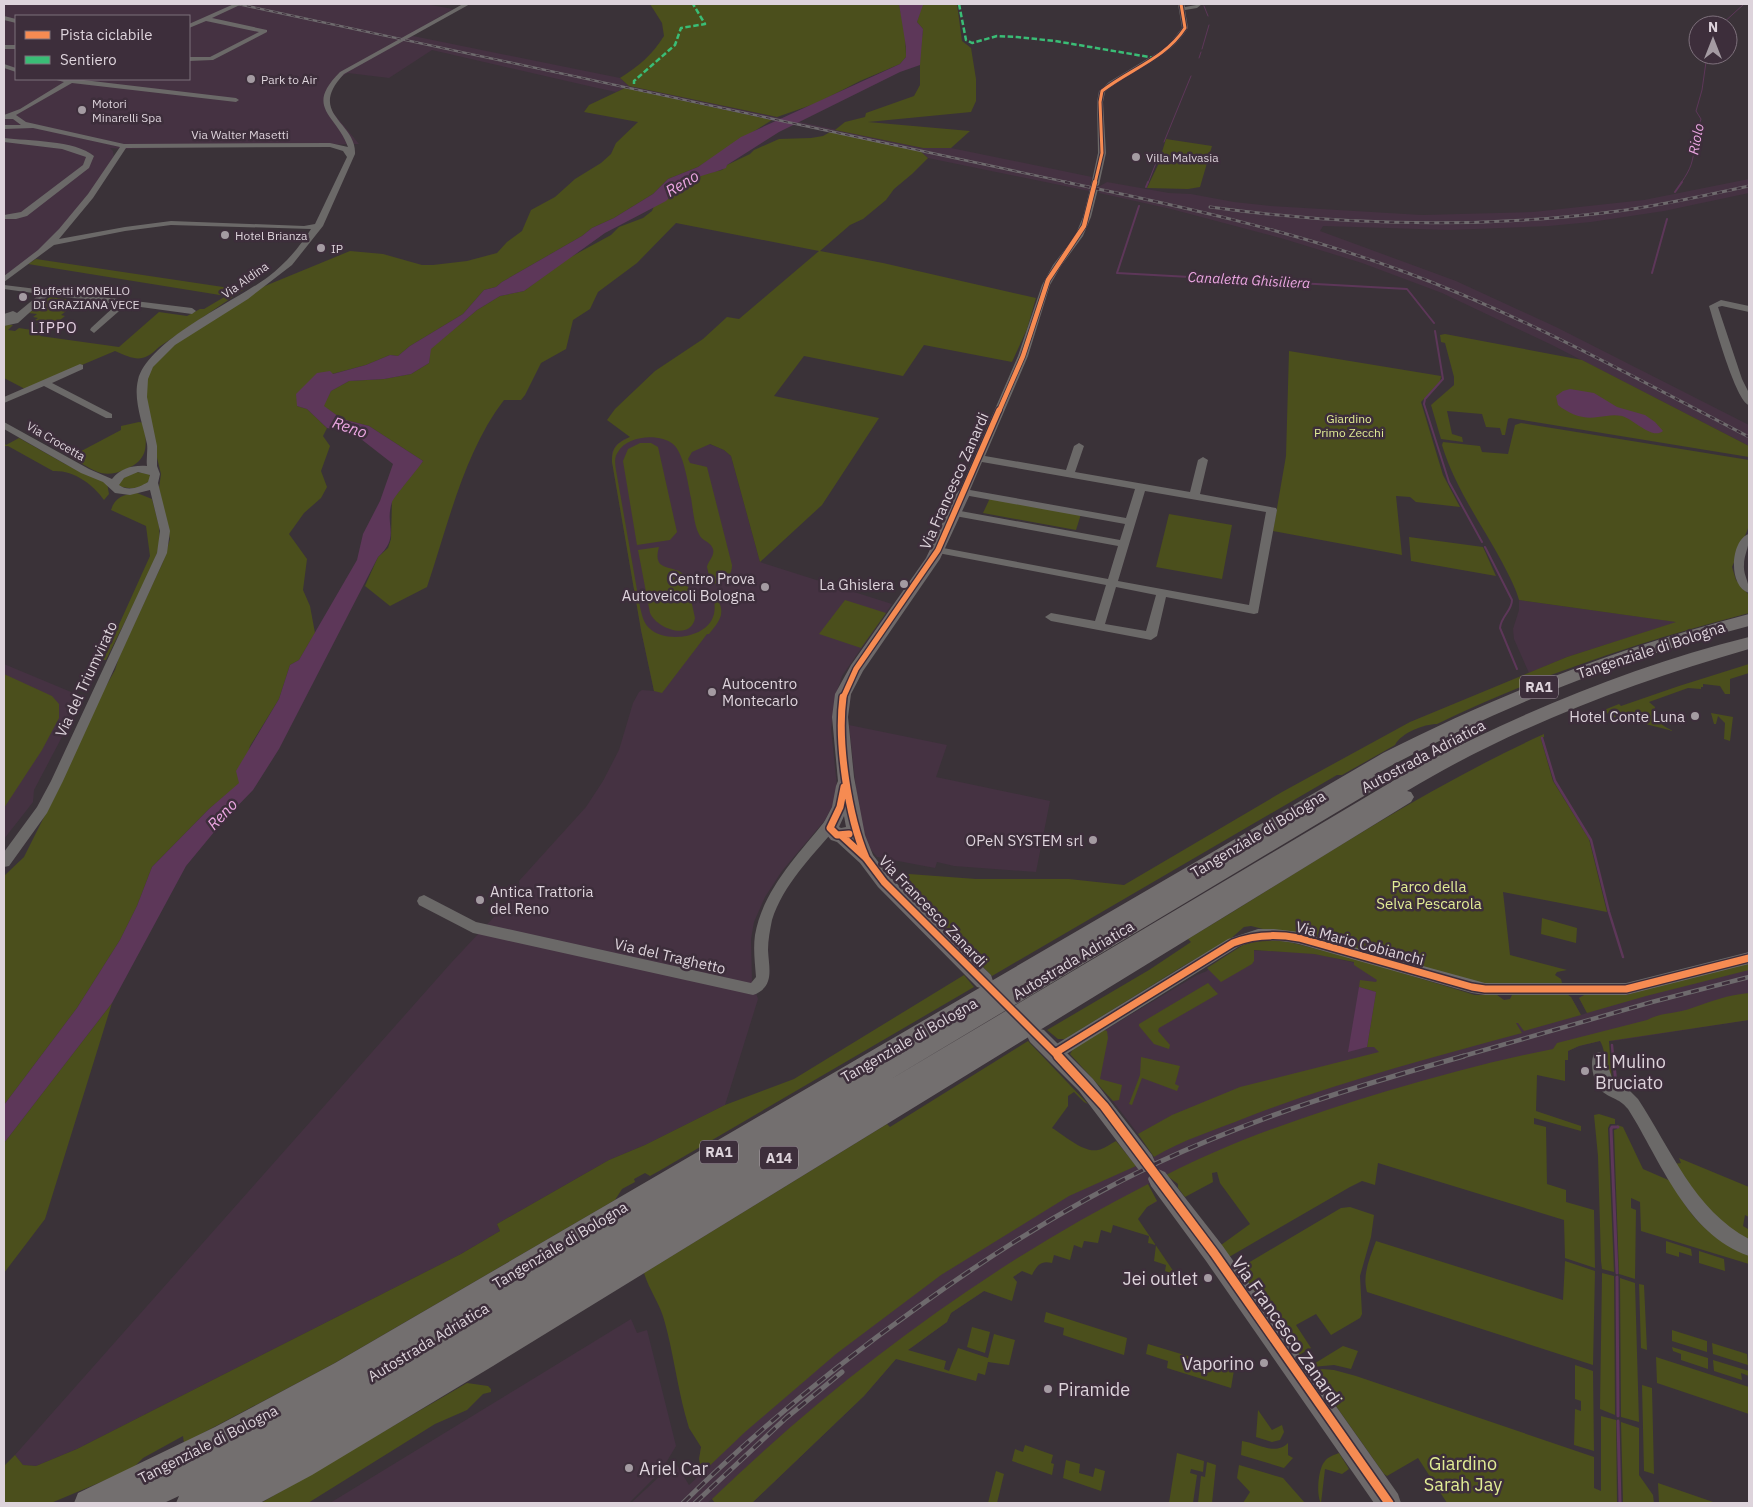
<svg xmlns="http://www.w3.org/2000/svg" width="1753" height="1507" font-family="'IBM Plex Sans',sans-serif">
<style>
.built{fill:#453242;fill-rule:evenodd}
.green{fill:#4b4f1c}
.water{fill:#5d3759}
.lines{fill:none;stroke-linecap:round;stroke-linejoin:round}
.stream-far3{stroke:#5d3759;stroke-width:1}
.stream-far2{stroke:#5d3759;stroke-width:2}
.stream-far1{stroke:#5d3759;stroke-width:2.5}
.stream{stroke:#5d3759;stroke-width:3}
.minor{fill:#6b6968;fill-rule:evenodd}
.major{fill:#6d696a;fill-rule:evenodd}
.highway{fill:#736f6f;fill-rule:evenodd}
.rail-far3-casing{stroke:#6e6a6d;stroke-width:2.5}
.rail-far2-casing{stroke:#6e6a6d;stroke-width:3}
.rail-far1-casing{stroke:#6e6a6d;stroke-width:4.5}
.rail-casing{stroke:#6e6a6d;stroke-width:5}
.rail-far3{stroke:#3d2e3b;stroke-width:1;stroke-dasharray:4.5;stroke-linecap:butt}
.rail-far2{stroke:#3d2e3b;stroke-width:2;stroke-dasharray:5;stroke-linecap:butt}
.rail-far1{stroke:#3d2e3b;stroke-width:2.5;stroke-dasharray:8;stroke-linecap:butt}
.rail{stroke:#3d2e3b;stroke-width:3;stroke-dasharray:10;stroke-linecap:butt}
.quiet{stroke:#3abd76;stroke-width:2.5;stroke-dasharray:5.5 2.5;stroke-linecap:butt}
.cycleway-far4-casing{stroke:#3d2e3b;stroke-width:5}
.cycleway-far3-casing{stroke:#3d2e3b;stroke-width:6}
.cycleway-far2-casing{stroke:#3d2e3b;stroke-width:8}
.cycleway-far1-casing{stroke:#3d2e3b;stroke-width:10}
.cycleway-casing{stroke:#3d2e3b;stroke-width:12}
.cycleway-far4{stroke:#f68b52;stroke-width:3}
.cycleway-far3{stroke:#f68b52;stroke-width:4.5}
.cycleway-far2{stroke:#f68b52;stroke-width:5.5}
.cycleway-far1{stroke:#f68b52;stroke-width:7}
.cycleway{stroke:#f68b52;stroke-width:9}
.poi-dot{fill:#a49ba2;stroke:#3d2e3b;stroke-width:2}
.labels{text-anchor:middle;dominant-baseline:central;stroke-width:5;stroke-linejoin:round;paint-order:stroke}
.far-poi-label{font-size:12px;fill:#ddd3db;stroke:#3d2e3b;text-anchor:start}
.far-street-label{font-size:12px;fill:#ddd3db;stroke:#3d2e3b}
.far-park-label{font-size:12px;fill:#e1ec95;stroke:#3d2e3b}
.far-water-label{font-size:14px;font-style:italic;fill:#eba6e1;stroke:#3d2e3b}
.shield{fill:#3d2e3b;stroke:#ada2ab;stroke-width:1}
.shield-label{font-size:14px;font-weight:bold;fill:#ddd3db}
.far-quarter-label{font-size:15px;letter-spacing:1px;fill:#e5d1e2;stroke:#3d2e3b}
.street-label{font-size:15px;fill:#ddd3db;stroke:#3d2e3b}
.poi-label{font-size:15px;fill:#ddd3db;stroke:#3d2e3b;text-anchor:end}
.park-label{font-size:15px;fill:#e1ec95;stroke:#3d2e3b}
.water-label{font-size:16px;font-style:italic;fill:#eba6e1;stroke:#3d2e3b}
.near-poi-label{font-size:18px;fill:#ddd3db;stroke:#3d2e3b;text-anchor:start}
.near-street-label{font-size:18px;fill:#ddd3db;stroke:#3d2e3b}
.near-park-label{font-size:18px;fill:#e1ec95;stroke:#3d2e3b}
</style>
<rect width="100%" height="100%" fill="#3a3238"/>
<path class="built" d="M4,4H425L453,9L405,37L413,36L620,78L629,86L923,148H951L1092,177L1090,184L1100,186L1107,182L1169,193L1191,194L1234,202L1271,206L1422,215L1533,212L1644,200L1749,179V193L1664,211L1591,222L1549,226L1450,230L1323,226L1320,231L1456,281L1556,327L1749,425V446L1552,345L1442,293L1362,263L1284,239L1171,209L1099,193V190L1090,187L1089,191L928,158L919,151L625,88L616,92L593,87L432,50L389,78L348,73L339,78L330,89V109L359,144L124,149L110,148L113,151L114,158L111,165L47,247L4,278ZM16,16H189V79H16Z
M639,435L699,440L724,450L731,456L760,562L892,604L842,676L836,694L831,729L837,786L833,805L825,820L782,871L765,897L754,922L751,939L752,981L758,999L725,1105L645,1145L609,1160L497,1224L500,1231L461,1254L77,1449L36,1466L23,1465L15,1455L451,963L520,889L519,881L586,807L603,781L619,750L633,703L639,692L642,690L654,691L641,630L612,462V452L616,445L624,439Z
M1519,600L1678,622L1567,657L1529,673L1514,639L1513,629L1519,610Z
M4,664L83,697L34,790L33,802L4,839Z
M849,725L947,745L936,777L1050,801L1036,872L954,866L937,862L935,868L877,857L868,846L859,816Z
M1239,950L1303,952L1326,956L1372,967L1478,998L1497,995L1504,1000L1510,999L1512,995H1568L1571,997L1581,1015L1587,1013L1579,998L1581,996L1628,995L1629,994L1749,962V1020L1614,1041H1600L1579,1046L1544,1062L1178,1184L1166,1175L1163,1177L1148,1184L1157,1202L1061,1246L1013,1277L989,1288L951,1313L947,1322L896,1359L864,1396L752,1503H715L712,1499L707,1503H631L675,1462L689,1485L702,1473L699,1459L701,1447L698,1441L1120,1146L1136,1166L1154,1157L1147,1130L1138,1134L1102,1087L1070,1054L1090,1039L1197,975L1207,971L1208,969Z
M631,1319L637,1333L647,1330L676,1446L661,1471L629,1503H330Z"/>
<path class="green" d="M650,4H899L905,32L906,57L900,64L860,81L817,103L777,117L629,86L620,78C639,66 652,55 664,36L662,23Z
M922,4H957L962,41L971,48L976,79V101L971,112L868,122L970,131L951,148H923L835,130L845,122L865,117L866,113L914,96L920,85V56L923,29L917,22Z
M625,88L772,120L698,167L668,179L653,194L614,218L592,228L582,236L502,282L496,287L484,290L463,314L410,346L398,356L390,355L366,365L332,374L297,406L307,409L327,428L323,436L330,446L321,471L327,487L321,498L304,513L289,534L307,559L303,590L310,606L315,633L299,660L290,665L279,699L250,746L240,783L209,809L152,867L137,906L120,940L77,1008L4,1105V876L24,857L57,791L96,704L115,670L120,654L163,562L170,539L159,488L161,474L150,429L142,375L156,357L243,295L350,251L383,254L422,265H433L467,261L497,253L507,242L522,231L531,210L555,197L575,179L601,163L611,154L616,143L638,122L584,112L589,105Z
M830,132L920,151L928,158L912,174L894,189L886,200L863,219L850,225L820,251L883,263L1036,298L1027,329L1012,362L924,345L903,376L804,356L774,396L879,418L822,505L760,562L731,456L724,450L710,444L692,452L688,459L690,463L707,467L732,565C732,578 722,583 711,584L707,567C708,561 715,556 713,549C711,542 703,541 700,536C694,526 693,509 691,498C688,484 684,453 673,444C660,433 627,435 618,452C614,457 615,464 616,470L640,607C642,615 643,622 649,628C664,643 705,639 713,617C716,610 714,601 714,594C727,612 721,619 709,634H707L662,693L654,691L641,630L612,462C612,447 617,443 630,437L607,420L615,409L655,371L703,339L727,317L739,319L819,251L676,223L637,263L598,292L590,309L573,320L566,349L541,363L525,395L521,400H504C464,452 448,525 427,587L390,606L365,586L378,557L388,548L391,539L392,500L423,461L369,426L342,419L323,406L331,391L349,381L384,379L411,374L429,363L430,349L477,310L500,296L524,291L567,259L611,235L619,227L643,218L652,211L654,206L675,191L680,185L695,179L700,175L722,170L727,165L750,154L754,150L779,139L811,138L823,136Z
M1166,139L1212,146L1200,187L1188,189L1147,188L1158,165Z
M36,259L243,290L159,347C143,363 135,360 115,351L25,389L4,378V324L13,325L8,330L15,331L19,328L38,331L45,325L36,324L40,321L35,320L38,318L33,317L37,314L29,313L50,297L79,301L61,315L65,316L40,336L119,347L159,312L187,316L200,309H204L226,296L28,264Z
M1445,334L1582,360L1749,446V457L1510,418L1508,419L1505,435H1502L1500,428L1486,427L1482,414L1447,411L1452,434L1462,437L1463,442L1441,439L1431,405L1454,385V377L1445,343L1441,342L1440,335Z
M1289,351L1441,376L1440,382L1421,402L1443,475L1460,507L1416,502L1410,497L1396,496L1402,555L1273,531L1286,456Z
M139,422L144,423C147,447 149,460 124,470C117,473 109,475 101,473C91,470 80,462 70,457L121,430V426Z
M1521,423L1749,460V526L1732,567L1736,580L1749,595V613C1642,641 1538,675 1437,724C1424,724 1401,733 1395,745L1342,775H1337L992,976L901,884L909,874L976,879H1069L1124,885L1282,792L1410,722L1567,657L1676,622L1519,600C1515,586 1508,574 1502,562C1481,523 1455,488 1442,445L1443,442L1480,446L1482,452L1508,454L1515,425Z
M19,438L65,464L107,483L109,494L104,500C93,484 73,470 53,471L8,446H4V443L6,445Z
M640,443H651L658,447L677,532L670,540L637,545L623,461L628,449Z
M136,472L149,474L151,479C142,489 131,490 119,486V480Z
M137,493L152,499L159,526L160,545L151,569L106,660H103L150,556L146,526L111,510C115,497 124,494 137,493Z
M990,498L1081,514L1076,530L983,513Z
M1169,514L1232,525L1222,579L1156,567Z
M1409,537L1483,547L1496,576L1411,561Z
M659,547C651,575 677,563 686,577L695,618C691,641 657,629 650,613L638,550Z
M845,600L886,613L861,648L819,634Z
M1749,664V673L1730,679V694H1725L1720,686L1703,684V687H1701V689L1688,688L1649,702L1655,707C1652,720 1663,726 1673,731L1622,718L1611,717L1604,710L1619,704L1621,706L1679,686Z
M4,674L52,696L59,704V718L42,750L4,808Z
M1711,713L1733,717L1730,741L1724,739L1725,723L1718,716L1716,724H1714Z
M1544,734V737L1541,739L1553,781L1589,839L1607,912L1503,892L1510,955L1567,970L1557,972L1555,975L1561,979L1562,983L1484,984L1251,926L1244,927L1229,940L1183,966L1065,1039H1058L1047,1030L1149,970L1191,942L1188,939C1305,869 1419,791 1544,734Z
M1542,918L1577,928L1576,943L1541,934Z
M1265,939L1289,942L1352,958L1475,995H1497L1504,1000L1510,999L1512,995H1568L1571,997L1581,1015L1524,1031L1518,1023H1516L1522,1033C1429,1058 1335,1083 1245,1118C1215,1130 1182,1140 1154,1157L1138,1134L1172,1115L1240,1087L1379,1052L1374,1047H1367L1376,992L1359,987L1360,980L1376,982L1377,980L1354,965V962L1314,954L1254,950V961L1252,964L1221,982L1207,968L1243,945Z
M1749,962V970L1646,996L1587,1013L1579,998L1584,995H1628L1629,994Z
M964,975L974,987L659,1171L650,1176L645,1173L634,1179L635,1182L622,1189L615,1200L333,1364L184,1443L183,1436L143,1458L132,1469L51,1503H4V1466L15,1455L23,1465L36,1466L77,1449L461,1254L500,1231L497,1224L609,1160L645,1145L725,1105L794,1079Z
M1208,983L1218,994L1159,1028L1158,1031L1170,1045L1169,1049L1154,1044L1139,1026V1024Z
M1749,993V1020L1609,1041L1612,1082C1602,1071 1608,1054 1600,1041L1579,1046L1568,1051V1060H1565V1081L1537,1075L1536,1111L1581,1126V1131L1534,1118V1124L1546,1127L1547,1184L1566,1190V1202L1594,1210L1595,1268L1565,1258L1564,1220L1378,1163L1375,1185L1362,1181L1350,1187L1229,1257L1221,1245L1250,1224L1220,1183L1217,1172L1212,1173L1213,1182L1185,1197L1178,1188V1184L1166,1175C1236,1139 1312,1114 1387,1091C1442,1075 1497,1060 1553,1049L1557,1043L1647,1020C1661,1012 1677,1014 1692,1008C1712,1001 1727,995 1749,993Z
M112,1003L45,1219L4,1273V1143Z
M1104,1030L1107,1031L1108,1038L1100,1079L1122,1085L1119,1100L1113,1101L1070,1054L1073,1049Z
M1028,1041L1088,1104L1084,1102L1074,1092L1068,1096V1106L1052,1128C1064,1135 1083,1153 1098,1150C1104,1149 1110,1144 1116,1141L1136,1166L1069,1196L941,1275L836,1354L745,1432L702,1473L699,1459L701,1447L689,1428L685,1414C677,1384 673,1352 665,1323C661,1305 649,1290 644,1273L887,1124L890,1127Z
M1141,1057L1180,1066L1175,1084L1179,1086L1177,1091L1142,1078L1132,1105L1129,1104L1140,1075Z
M1599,1114L1615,1119V1124H1610L1608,1128L1614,1272L1602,1269L1601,1261L1598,1156L1594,1115Z
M1617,1125L1623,1127L1643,1169L1673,1182C1688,1219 1714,1239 1749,1255V1264L1641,1231L1640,1202L1631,1198V1208L1636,1210L1635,1279L1619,1274L1614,1130L1617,1129Z
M1679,1158L1749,1187V1217L1745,1215L1743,1226L1748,1229L1749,1244L1714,1221L1674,1164L1681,1163Z
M1148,1184L1157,1201L1147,1207L1138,1219L1176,1275L1165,1271L1166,1265L1154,1261L1156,1245L1148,1243L1149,1236L1113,1225L1111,1233L1101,1230L1098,1243L1084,1241L1082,1248L1074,1245L1070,1260L1054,1255L1052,1263C1041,1260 1037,1265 1032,1275L1022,1271L1013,1277L1017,1282L1012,1301L984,1291L951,1313L947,1322L908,1350L946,1361L944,1369L949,1371L958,1348L988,1358L994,1334L1015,1340L1009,1365L988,1362L985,1375L978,1373L976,1381L896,1359L864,1396L752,1503H715L712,1499C842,1374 987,1266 1148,1184Z
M1350,1207L1374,1215L1371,1237L1360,1276L1362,1314L1360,1318L1331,1335L1316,1314L1296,1325L1311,1348L1299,1355L1238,1269L1341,1208Z
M1376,1241L1563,1300L1565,1261L1595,1271L1593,1365L1367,1292C1362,1274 1370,1258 1376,1241Z
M1666,1241L1691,1249L1692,1256L1679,1252V1257L1666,1253Z
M1699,1251L1724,1259L1725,1271L1699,1263Z
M1602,1273L1614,1276L1615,1415L1600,1409Z
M1620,1278L1635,1283L1639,1422L1621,1417Z
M1639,1284L1644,1285L1647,1350L1641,1348Z
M1046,1312L1127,1338L1124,1355L1063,1335L1064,1328L1044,1322Z
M972,1327L990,1332L985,1353L967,1347Z
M1672,1330L1707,1341V1352L1672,1341Z
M1712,1343L1747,1354L1748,1365L1713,1354Z
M1148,1344L1234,1370L1231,1388L1167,1368L1168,1361L1146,1354Z
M1343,1346L1358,1351L1351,1369L1334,1365L1312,1367V1365Z
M1672,1347L1708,1358V1369L1681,1360V1354L1673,1351Z
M1656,1357L1749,1387V1414L1657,1383Z
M1713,1360L1749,1371V1376L1741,1373L1742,1380L1714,1371Z
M1575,1365L1593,1371L1594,1451L1574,1445L1575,1409L1581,1411V1401L1575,1399Z
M1322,1369L1334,1370L1356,1376L1594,1457V1488L1601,1491V1416L1616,1420L1617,1503H1447L1418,1458L1387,1476L1384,1474L1312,1372Z
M467,1383L488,1386L491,1389V1392L483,1394L467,1410L435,1424L308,1503H261Z
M1642,1385L1652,1388L1654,1474L1644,1471Z
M1258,1410L1272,1430L1282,1425L1284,1432L1280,1440L1272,1442L1256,1437Z
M1621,1422L1639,1428V1475L1653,1495L1654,1503H1623Z
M1242,1441C1257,1443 1275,1456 1288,1443V1455L1293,1458L1284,1468L1241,1455Z
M1025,1445L1053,1455L1051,1463L1054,1464L1052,1475L1012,1461L1015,1449L1023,1452Z
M1177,1453L1204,1461L1203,1472L1191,1469L1190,1473L1197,1475L1193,1503H1169Z
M1339,1453L1349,1469L1342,1474L1325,1469L1321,1503C1316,1495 1318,1468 1325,1461C1328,1457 1334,1455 1339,1453Z
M1066,1460L1080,1464L1079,1473L1093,1477L1095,1468L1105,1471L1101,1491L1063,1478Z
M1207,1462L1216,1465L1212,1503H1198L1201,1476L1205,1477Z
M1239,1465L1283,1478L1305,1503H1243L1250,1492L1237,1478Z
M996,1471L1004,1474L997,1503H988Z
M1658,1483L1716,1503H1659Z"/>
<path class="water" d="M899,4L923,5L917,22L923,29L920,65L900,72L779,132L727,165L726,168C711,174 696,176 682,184C676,187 672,196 666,201L605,233L524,291L500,296L477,310L431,349L429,363L411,374L384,379L349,381L331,391L324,406L342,419L369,426L423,461C418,469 393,498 392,502C384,526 401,536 378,557L279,749L253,790L224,820L186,866L112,1003L4,1143V1105L77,1008L120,940L137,906L152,867L209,809L239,783L236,771L279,699L290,665L299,660L357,560L363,534L380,501L393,464L352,432L327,428L307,409L297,406L296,394L317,373L330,371L333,374L366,365L390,355L398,356L410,346L463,314L484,290L496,287L502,282L582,236L592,228L614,218L653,194L668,179L698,167L741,137L900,64L906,57V47Z
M1570,389L1594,393L1617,407L1645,415L1655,422L1663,431C1652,440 1635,420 1622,416C1613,414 1607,416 1598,417C1584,420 1569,414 1558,405L1556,396L1563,391Z
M1359,987L1376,992L1367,1047L1348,1052Z"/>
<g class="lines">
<path class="stream-far3" d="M1204,6L1208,16
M1721,25L1744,4
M1202,49L1209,25
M1199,58L1201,52
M1164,142L1191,76
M1148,183L1160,153
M1681,183C1692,167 1692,163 1695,146C1695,143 1698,141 1698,139C1699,130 1698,128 1701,119L1696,111L1702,90L1707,55"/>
<path class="stream-far2" d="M1146,187L1148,182
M1675,192L1682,182
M1139,206L1117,273L1407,289L1434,323
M1652,273L1667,219
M1435,331L1443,379L1425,399L1424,404L1449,482L1482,542
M1485,547L1512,600C1512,611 1501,616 1500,628L1517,669"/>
<path class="stream-far1" d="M1542,738L1555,781L1591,840L1609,912L1623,957
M1612,1045L1613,1057"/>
<path class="stream" d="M1613,1056L1616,1083
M1617,1273L1611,1129L1612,1127H1618
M1617,1277L1618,1416
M1618,1421L1620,1503"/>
<path class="minor" d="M234,4H242L212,18L267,30V32L213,60L189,61V57H210L259,32L206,21L189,28V24Z
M463,4H470L344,74C306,114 357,122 355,154L323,226L292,265L248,299L175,345L153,367L148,379L147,397L157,446V466L160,474L158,483L170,531L167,553L63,781L47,813L9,866L4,867V852L37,807L51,781L157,553L160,531L150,490L130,495L115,493L103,482L81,473L4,429V422L89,469L112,479C121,468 133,465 147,466C146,459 148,451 147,444C143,424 133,400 138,380C148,340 234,302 268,277C285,264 299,248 311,229L171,225L125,231L54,245L4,282V276L38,250L59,229L88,194L120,147L33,128L4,129V125H21L13,119H4V115L20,109L64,82L53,79H75L236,98L239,100L236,102L72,83L16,115L26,122L124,144L330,143L348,147C336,114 304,108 340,72ZM330,147L343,151L347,157L315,224L304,226L171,221L125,227L59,239L93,198L126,148ZM138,472L150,475L148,482C140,487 128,492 119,485L124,478Z
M1178,4H1184L1185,7L1202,4L1197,8L1185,10L1188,28C1168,60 1133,69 1105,92L1103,102L1106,153L1099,185L1096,187L1098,189L1091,217L1083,236L1061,266L1050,285L1028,356L985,456L1066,470L1074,446L1079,443L1084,446L1075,472L1190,492L1198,460L1203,457L1208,460L1200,494L1276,508L1277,510L1258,613L1254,614L1166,597L1157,636L1151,640L1051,621L1045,617L1051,613L1095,621L1106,585L938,553L933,550L938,547L1108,579L1118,546L955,516L950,513L955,510L1120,540L1125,524L964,495L959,492L1018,356L1042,285L1053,265L1075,236L1083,217L1090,189L1093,187L1091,185L1098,153L1097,102L1099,91L1109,82L1167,47L1182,28ZM982,462L1135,489L1126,518L970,490ZM1145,491L1266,512L1249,605L1118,581ZM1116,587L1156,595L1146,631L1105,624Z
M4,16L16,19V23L4,20Z
M4,45H16V49H4Z
M4,64L16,68V72L4,68Z
M4,138C28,141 75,140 94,156L89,168L27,216L16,219H4V215L21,212L83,165L86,157L62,149L4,142Z
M4,285L192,308L196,311L192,314L126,305L94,333L90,330L91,328L117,304L49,295L18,323L4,326V320L13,318L4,320V314L13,311L17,313L40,294L4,289Z
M1721,300L1749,306V312L1722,306L1718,307L1742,379L1749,393V405C1736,402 1714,322 1709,306Z
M80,364L83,365V369L52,383L112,414V418H106L44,386L4,403V397Z
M1749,534C1750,546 1744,554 1744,565C1743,575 1750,583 1749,593C1727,586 1731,539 1749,534Z
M830,820L835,821L837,825L835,829C812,856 783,885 772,920C770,930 768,940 768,950C769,969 775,987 753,995L473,933L419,905L417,901L419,897L424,895L476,922L751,983L756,977C755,963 753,949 755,935C763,890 797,856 825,821Z
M1258,929H1274L1299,932L1485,983H1626L1749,952V964L1626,995H1485L1472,993L1299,944C1278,940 1258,938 1238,947L1060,1058L1055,1060L1050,1058L1047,1053L1050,1048L1228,939Z
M1599,1052L1604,1054L1613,1081L1627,1088L1638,1099C1671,1149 1694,1210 1749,1239V1256C1686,1234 1661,1161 1628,1109C1618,1097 1610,1099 1602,1091C1594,1084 1589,1064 1594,1054Z"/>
<path class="major" d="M964,488L971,492L940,559L863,671L851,694L848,717L854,777L865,835L873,855L890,877L991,975L993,981L991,987L984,989L977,987L878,887L860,863L837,842L831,840L821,828L832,807L836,786L838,781L832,717L835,694L851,665L926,558L957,492ZM844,816L846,827L841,828L839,827Z
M1037,1028L1044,1030L1093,1079L1152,1155L1155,1162L1152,1169L1145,1172L1138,1169L1079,1091L1030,1042L1027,1036L1030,1030Z
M1158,1169L1165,1172L1222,1245L1398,1494L1401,1503H1374L1206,1261L1151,1186L1148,1179L1151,1172Z"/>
<path class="highway" d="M1749,614V626C1618,660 1493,709 1374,775L1379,777L1382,782L1379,787L886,1082L1413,769C1520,713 1632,666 1749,637V649C1631,683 1513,727 1407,791L1411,792L1414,797L1411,802L493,1366L312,1475L260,1503H176L179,1496L164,1503H74L78,1493L215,1427L335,1363L1383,753C1504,692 1617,648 1749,614Z"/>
<g class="rail-far3-casing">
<path id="rail-far3" d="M238,4L1071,183"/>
</g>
<g class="rail-far2-casing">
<path id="rail-far2" d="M1065,182C1180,206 1294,231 1405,272C1524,316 1636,378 1749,437
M1210,207C1348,226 1488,229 1626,210C1667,204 1708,195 1749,186"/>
</g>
<g class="rail-far1-casing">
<path id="rail-far1" d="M1460,1057L1652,1002L1749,977"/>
</g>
<g class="rail-casing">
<path id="rail" d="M683,1503C756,1431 835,1366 918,1307C994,1252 1073,1203 1157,1163C1255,1117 1360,1085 1464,1056
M695,1503L786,1418L842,1372"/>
</g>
<use href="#rail-far3" class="rail-far3"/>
<use href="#rail-far2" class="rail-far2"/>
<use href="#rail-far1" class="rail-far1"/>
<use href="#rail" class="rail"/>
<path class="quiet" d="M959,4L966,40L972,43L997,36L1017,37L1055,41L1155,58
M634,84V81L675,45L681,28L705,24L693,4"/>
<g class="cycleway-far4-casing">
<path id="cycleway-far4" d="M1095,183L1102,153L1100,102L1102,91C1130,69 1165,59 1185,28L1181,4"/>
</g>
<g class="cycleway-far3-casing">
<path id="cycleway-far3" d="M999,411L1023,356L1048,280L1084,226L1095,182"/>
</g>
<g class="cycleway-far2-casing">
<path id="cycleway-far2" d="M843,698L856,669L938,550L999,410"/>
</g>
<g class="cycleway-far1-casing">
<path id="cycleway-far1" d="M843,697C837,742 848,816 866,858
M844,787L840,807L830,828L837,835L849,834
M842,836L866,858L884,882L1059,1057
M1055,1053L1233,943C1255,934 1276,934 1299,938L1472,987L1485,989H1626L1749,958"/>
</g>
<g class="cycleway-casing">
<path id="cycleway" d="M1058,1056L1104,1106L1214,1253L1389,1503"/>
</g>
<use href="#cycleway-far4" class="cycleway-far4"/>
<use href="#cycleway-far3" class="cycleway-far3"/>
<use href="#cycleway-far2" class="cycleway-far2"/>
<use href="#cycleway-far1" class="cycleway-far1"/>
<use href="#cycleway" class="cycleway"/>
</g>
<g class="poi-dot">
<circle cx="251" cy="79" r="5"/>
<circle cx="82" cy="110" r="5"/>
<circle cx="1136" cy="157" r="5"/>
<circle cx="225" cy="235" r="5"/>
<circle cx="321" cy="248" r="5"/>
<circle cx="23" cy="297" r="5"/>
<circle cx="904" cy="584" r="5"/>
<circle cx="765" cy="587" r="5"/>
<circle cx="712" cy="692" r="5"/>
<circle cx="1695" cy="716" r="5"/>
<circle cx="1093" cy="840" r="5"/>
<circle cx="480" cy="900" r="5"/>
<circle cx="1585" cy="1071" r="5"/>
<circle cx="1208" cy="1278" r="5"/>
<circle cx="1264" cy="1363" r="5"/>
<circle cx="1048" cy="1389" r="5"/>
<circle cx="629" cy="1468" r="5"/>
</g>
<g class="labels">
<g class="far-poi-label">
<text x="261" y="79">Park to Air</text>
<text x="92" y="103">Motori<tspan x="92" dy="14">Minarelli Spa</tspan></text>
<text x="1146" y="157">Villa Malvasia</text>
<text x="235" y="235">Hotel Brianza</text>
<text x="331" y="248">IP</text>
<text x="33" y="290">Buffetti MONELLO<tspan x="33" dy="14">DI GRAZIANA VECE</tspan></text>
</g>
<g class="far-street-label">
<text x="240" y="134">Via Walter Masetti</text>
<text transform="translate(245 280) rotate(-35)">Via Aldina</text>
<text transform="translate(56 441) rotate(30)">Via Crocetta</text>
</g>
<g class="far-park-label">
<text x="1349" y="418">Giardino<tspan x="1349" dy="14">Primo Zecchi</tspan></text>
</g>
<g class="far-water-label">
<text transform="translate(1696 139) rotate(-79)">Riolo</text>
<text transform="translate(1249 280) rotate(3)">Canaletta Ghisiliera</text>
</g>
<g class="shield">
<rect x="1520" y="675.5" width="38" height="23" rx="4"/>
<rect x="700" y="1140.5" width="38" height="23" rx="4"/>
<rect x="760" y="1146.5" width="38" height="23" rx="4"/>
</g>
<g class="shield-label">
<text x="1539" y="687">RA1</text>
<text x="719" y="1152">RA1</text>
<text x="779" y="1158">A14</text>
</g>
<g class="far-quarter-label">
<text x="54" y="327">LIPPO</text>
</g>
<g class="street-label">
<text transform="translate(954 481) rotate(-66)">Via Francesco Zanardi</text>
<text transform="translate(1651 650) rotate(-18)">Tangenziale di Bologna</text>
<text transform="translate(86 679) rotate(-65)">Via del Triumvirato</text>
<text transform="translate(1423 756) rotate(-28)">Autostrada Adriatica</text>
<text transform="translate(1258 834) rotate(-31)">Tangenziale di Bologna</text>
<text transform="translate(933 911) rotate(46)">Via Francesco Zanardi</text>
<text transform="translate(1360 943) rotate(15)">Via Mario Cobianchi</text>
<text transform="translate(670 956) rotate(13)">Via del Traghetto</text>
<text transform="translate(1073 960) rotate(-31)">Autostrada Adriatica</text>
<text transform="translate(909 1040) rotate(-30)">Tangenziale di Bologna</text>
<text transform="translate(560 1245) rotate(-31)">Tangenziale di Bologna</text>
<text transform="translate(428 1342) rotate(-31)">Autostrada Adriatica</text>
<text transform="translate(208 1444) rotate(-27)">Tangenziale di Bologna</text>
</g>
<g class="poi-label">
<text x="755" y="578">Centro Prova<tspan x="755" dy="17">Autoveicoli Bologna</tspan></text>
<text x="894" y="584">La Ghislera</text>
<text x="722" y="683" text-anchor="start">Autocentro<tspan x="722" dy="17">Montecarlo</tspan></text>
<text x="1685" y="716">Hotel Conte Luna</text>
<text x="1083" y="840">OPeN SYSTEM srl</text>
<text x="490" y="891" text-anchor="start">Antica Trattoria<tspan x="490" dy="17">del Reno</tspan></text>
</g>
<g class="park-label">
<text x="1429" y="886">Parco della<tspan x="1429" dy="17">Selva Pescarola</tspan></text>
</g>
<g class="water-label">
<text transform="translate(682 183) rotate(-31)">Reno</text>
<text transform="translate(350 427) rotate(19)">Reno</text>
<text transform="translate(222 814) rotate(-47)">Reno</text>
</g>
<g class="near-poi-label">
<text x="1595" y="1061">Il Mulino<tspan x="1595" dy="21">Bruciato</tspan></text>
<text x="1198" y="1278" text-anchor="end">Jei outlet</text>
<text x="1254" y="1363" text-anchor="end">Vaporino</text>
<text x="1058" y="1389">Piramide</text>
<text x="639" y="1468">Ariel Car</text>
</g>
<g class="near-street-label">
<text transform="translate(1287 1331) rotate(55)">Via Francesco Zanardi</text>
</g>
<g class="near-park-label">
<text x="1463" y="1463">Giardino<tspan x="1463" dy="21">Sarah Jay</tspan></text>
</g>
</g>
<rect width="1753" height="1507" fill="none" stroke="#ddd3db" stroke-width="10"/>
<rect x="15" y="15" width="175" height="65" fill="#3d2e3b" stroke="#7d707b"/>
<rect x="25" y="31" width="25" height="8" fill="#f68b52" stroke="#7d707b"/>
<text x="60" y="40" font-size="15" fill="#ddd3db">Pista ciclabile</text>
<rect x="25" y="56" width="25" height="8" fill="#3abd76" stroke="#7d707b"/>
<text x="60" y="65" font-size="15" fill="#ddd3db">Sentiero</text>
<g transform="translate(1713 40)"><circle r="24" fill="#3d2e3b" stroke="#7d707b"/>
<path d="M0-4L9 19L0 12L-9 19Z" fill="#a49ba2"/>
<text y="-8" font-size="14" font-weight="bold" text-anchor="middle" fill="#ddd3db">N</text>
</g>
</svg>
